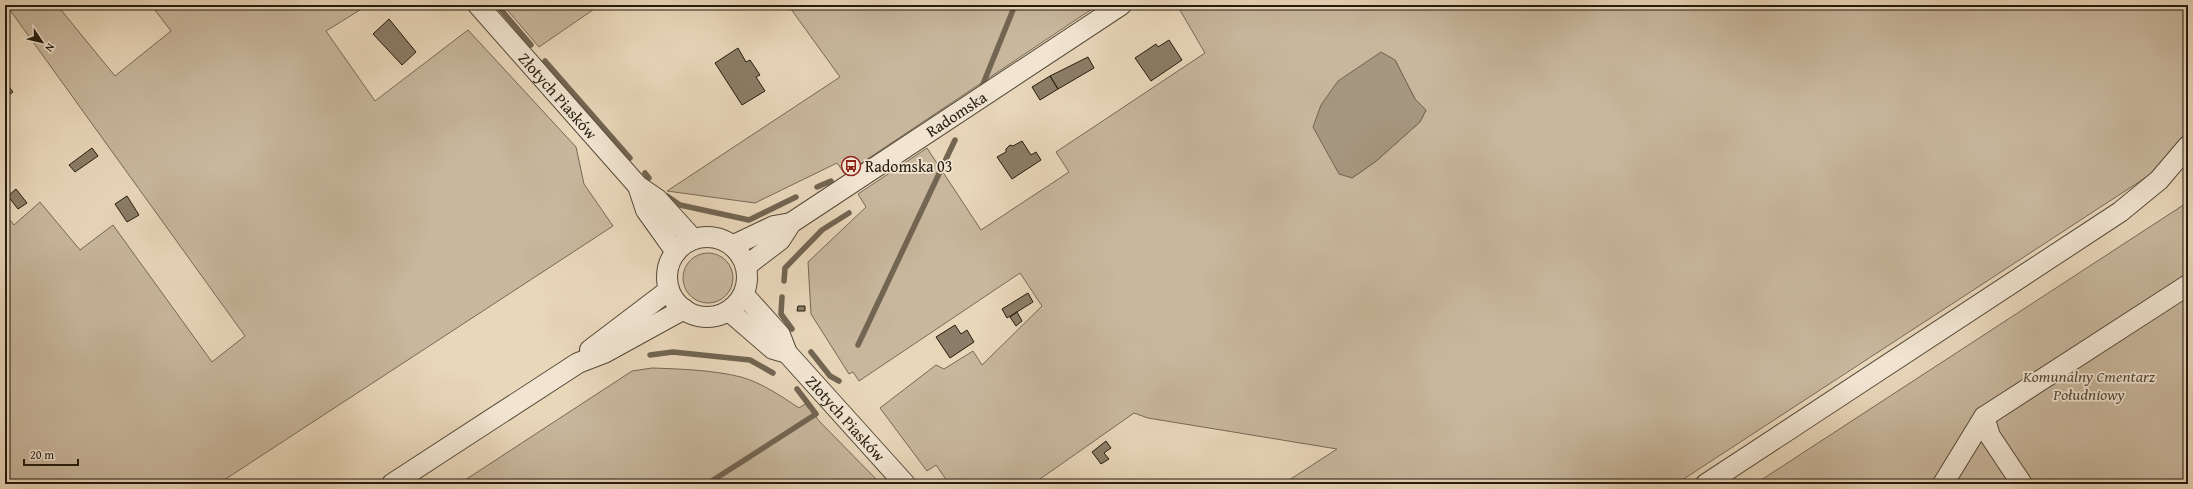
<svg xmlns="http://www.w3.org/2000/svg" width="2193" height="489" font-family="'Gentium Book Plus',serif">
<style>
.green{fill:#c8b79d;stroke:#766956;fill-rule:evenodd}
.water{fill:#a69780;stroke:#726552}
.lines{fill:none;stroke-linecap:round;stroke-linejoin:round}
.stream{stroke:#726552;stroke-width:5.5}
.building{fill:#8b7d67;stroke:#251b0e}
.minor-casing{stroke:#564a39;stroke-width:22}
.minor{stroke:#f1e5d2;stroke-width:20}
.labels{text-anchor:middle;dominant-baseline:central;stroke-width:3.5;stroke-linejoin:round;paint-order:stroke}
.street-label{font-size:16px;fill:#251b0e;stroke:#f1e5d2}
.poi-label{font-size:16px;fill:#251b0e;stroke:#f1e5d2;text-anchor:start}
.park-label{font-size:16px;font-style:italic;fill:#564a39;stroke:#f1e5d2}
</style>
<rect width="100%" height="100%" fill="#e9d7ba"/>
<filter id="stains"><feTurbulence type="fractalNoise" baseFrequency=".005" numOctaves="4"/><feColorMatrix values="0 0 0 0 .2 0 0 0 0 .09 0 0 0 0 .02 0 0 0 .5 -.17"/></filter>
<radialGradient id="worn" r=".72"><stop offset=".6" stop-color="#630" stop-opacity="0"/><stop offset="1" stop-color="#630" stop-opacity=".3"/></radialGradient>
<path class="green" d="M17,5H57L115,76L171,31L151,5H368L326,31L375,101L468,30L576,147L584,184L613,226L218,484H5V214L14,225L40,202L80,250L113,225L212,362L245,336L10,10Z
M503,5H600L539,47Z
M788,5H1098L845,174L837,163L755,203L667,191L840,77Z
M1177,5H2188V132L2168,163L1676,484H1283L1337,449L1148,418L1134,413L1033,484H949L936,465L927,471L880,408L936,365L944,369L973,351L982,365L1042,306L1020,273L859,381L853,372L849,374L811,314L808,262L866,207L858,194L927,148L981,230L1069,172L1056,152L1205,53ZM1395,60L1415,99L1426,110L1420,122L1375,162L1352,178Z
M2188,202V484H1755Z
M683 278a25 25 0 1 1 50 0a25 25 0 1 1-50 0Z
M652,368C681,369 713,370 741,377C762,383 781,396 799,408L805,404L821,423L881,484H459L632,371Z"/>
<path class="water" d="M1381,52L1395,60L1415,99L1426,110L1420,122L1375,162L1352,178L1339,174L1313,127L1321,105L1338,81Z"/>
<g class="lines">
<path class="stream" d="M497,5L531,45
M545,61L630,158
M981,89L1015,5
M645,173L649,178
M817,187L831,181
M667,196L680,205L749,220L796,197
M784,281L785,268L822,230L849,213
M782,297L781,314L792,329
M858,345L955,140
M811,352L830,376L839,381
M650,355L673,352L750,360L773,373
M707,484L816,414L797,389"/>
</g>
<path class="building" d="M389,19L416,52L402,65L373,34Z
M1169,40L1182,60L1151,81L1135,58L1156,44L1158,47Z
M738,48L746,62L750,60L760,75L756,77L765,91L742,105L715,63Z
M1088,57L1094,68L1058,89L1050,76Z
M5,75L9,81L6,83L13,92L5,98Z
M1050,76L1058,89L1040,100L1032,87Z
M1022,141L1031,155L1036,152L1041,160L1012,179L997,157L1006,152V149L1010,145L1013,146Z
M92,148L98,156L75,172L69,165Z
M16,189L27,203L18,209L8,196Z
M127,196L139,215L127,222L115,204Z
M1028,293L1033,302L1007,318L1002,309Z
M798,306H805V311H797Z
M1017,312L1022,321L1016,326L1010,317Z
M955,325L961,334L967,330L974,342L950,358L936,337Z
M1106,441L1111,448L1104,453L1109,459L1101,464L1092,452Z"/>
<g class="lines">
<g class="minor-casing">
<g id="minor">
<path id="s1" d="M478,5L638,186L657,199L693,239"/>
<path d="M638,186L646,210L676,252"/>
<circle cx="707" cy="277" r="40"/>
<path d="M734,245L774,226L791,223"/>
<path id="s2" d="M746,266L780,240L791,223L1121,5"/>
<path id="s3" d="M744,295L780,335L787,353L905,484"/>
<path d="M729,311L773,349L787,353"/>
<path d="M590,350L669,290"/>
<path d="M1984,417L1990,436L2022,484"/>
<path d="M392,484L578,363L604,353L684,309"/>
<path d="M1706,484L2120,212L2159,180L2188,146"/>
<path d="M1943,484L1984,417L2188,285"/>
</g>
</g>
<use href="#minor" class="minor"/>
</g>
<defs>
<g id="bus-ring" transform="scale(1)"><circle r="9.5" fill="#f1e5d2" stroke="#8f2418" stroke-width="1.5"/><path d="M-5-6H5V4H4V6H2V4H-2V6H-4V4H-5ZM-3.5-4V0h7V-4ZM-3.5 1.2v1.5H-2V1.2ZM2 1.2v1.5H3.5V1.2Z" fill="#8f2418"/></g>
</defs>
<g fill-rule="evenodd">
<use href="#bus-ring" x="851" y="166"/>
</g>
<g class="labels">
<g class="street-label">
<text stroke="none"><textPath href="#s1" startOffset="121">Złotych Piasków</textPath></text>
<text stroke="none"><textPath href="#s2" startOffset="261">Radomska</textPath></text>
<text stroke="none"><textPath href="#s3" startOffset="161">Złotych Piasków</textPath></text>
</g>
<g class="poi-label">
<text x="865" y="166">Radomska 03</text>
</g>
<g class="park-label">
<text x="2089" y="376">Komunalny Cmentarz<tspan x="2089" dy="18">Południowy</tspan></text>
</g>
</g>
<rect width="2193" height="489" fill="none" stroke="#e9d7ba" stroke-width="20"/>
<rect x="6" y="6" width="2181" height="477" fill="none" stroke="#251b0e" stroke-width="2"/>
<rect x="10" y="10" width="2173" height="469" fill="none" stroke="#251b0e"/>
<g transform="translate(42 42) rotate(125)" stroke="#f1e5d2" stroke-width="3" paint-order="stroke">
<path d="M0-3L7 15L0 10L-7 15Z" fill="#251b0e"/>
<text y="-6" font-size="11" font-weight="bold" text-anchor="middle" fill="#251b0e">N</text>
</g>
<path d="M24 459v6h54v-6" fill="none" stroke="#251b0e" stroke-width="2"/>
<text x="30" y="459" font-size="12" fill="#251b0e" stroke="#f1e5d2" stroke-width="3" paint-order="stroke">20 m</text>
<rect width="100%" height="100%" filter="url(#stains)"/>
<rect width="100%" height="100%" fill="url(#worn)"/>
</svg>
